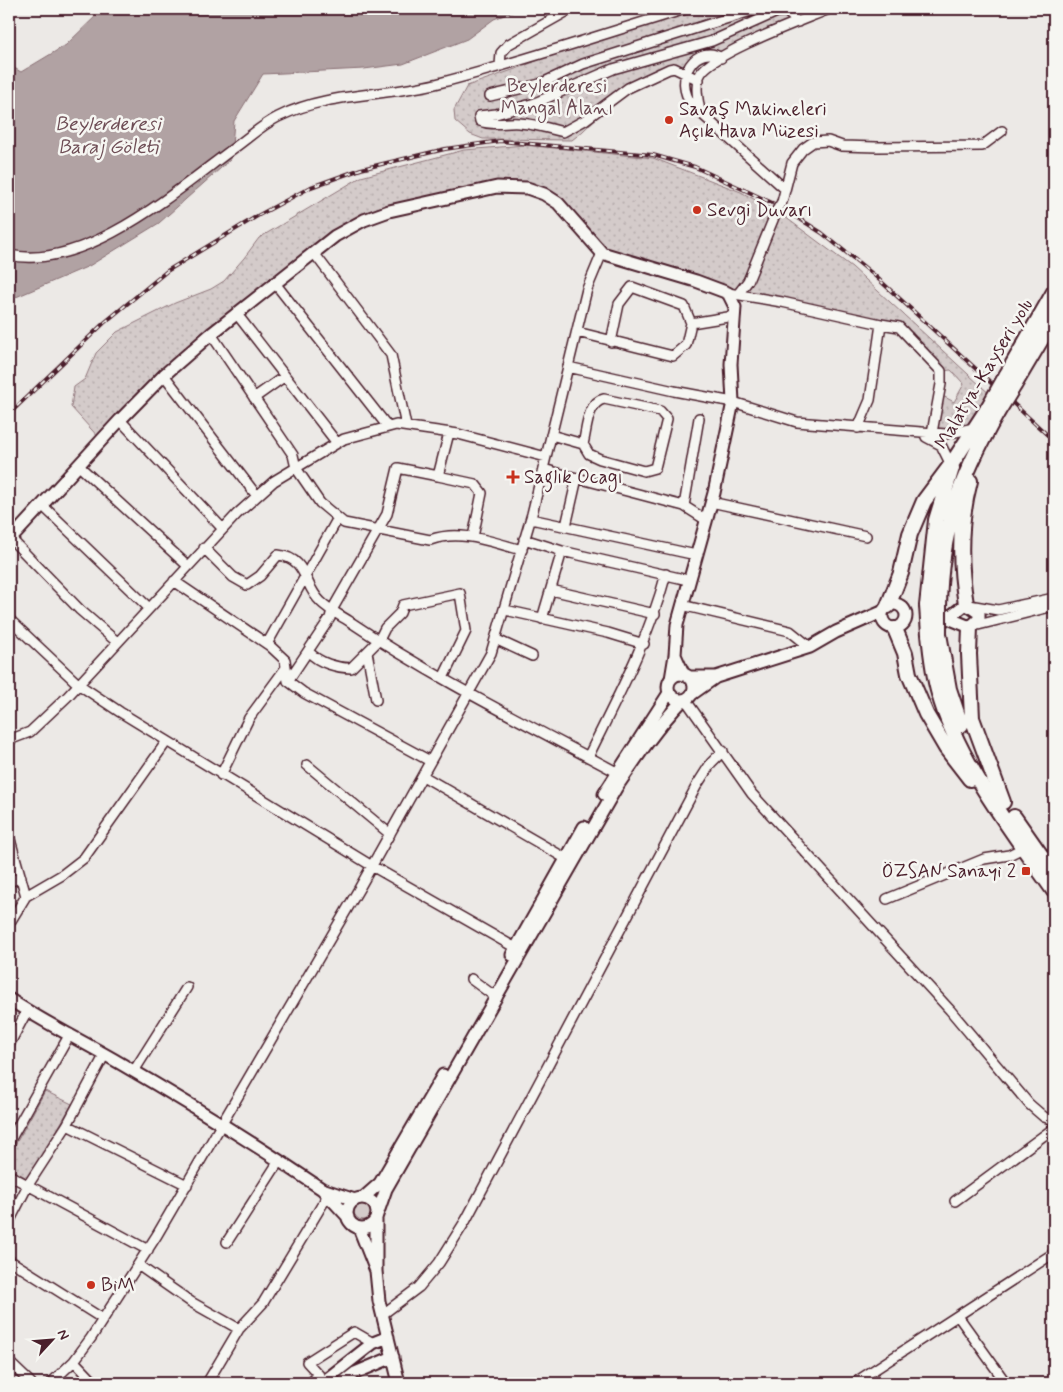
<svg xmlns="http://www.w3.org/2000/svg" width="1063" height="1392" font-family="Mynerve,sans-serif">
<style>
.green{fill:#d4cbca;stroke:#8f757a}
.park{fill:url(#park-dots);stroke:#8f757a}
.water{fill:#b1a2a3;stroke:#886e73}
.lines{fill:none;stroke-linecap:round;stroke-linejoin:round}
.minor-casing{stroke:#4a1f2b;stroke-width:12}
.major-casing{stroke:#4a1f2b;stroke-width:15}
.highway-casing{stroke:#4a1f2b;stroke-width:18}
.minor{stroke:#f6f6f2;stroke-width:9}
.major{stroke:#f6f6f2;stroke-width:11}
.highway{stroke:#f6f6f2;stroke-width:14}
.rail-casing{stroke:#4a1f2b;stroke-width:4}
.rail{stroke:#f6f6f2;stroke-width:2;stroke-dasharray:5.5;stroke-linecap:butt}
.minor-bridge-casing{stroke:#4a1f2b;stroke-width:12;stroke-linecap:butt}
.highway-bridge-casing{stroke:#4a1f2b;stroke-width:18;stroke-linecap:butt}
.minor-bridge{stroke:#f6f6f2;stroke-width:9}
.highway-bridge{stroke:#f6f6f2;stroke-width:14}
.poi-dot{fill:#c8321e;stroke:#f6f6f2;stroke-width:2}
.labels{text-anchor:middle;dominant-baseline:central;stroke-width:5;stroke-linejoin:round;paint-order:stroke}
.park-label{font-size:19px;fill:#6c4a53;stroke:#f6f6f2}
.poi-label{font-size:19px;fill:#4a1f2b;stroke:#f6f6f2;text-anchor:start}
.street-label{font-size:19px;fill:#4a1f2b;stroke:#f6f6f2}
.water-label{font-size:20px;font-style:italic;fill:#6e4d55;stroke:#f6f6f2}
</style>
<defs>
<pattern id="park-dots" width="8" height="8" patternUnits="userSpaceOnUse" patternTransform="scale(1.25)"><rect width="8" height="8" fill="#d4cbca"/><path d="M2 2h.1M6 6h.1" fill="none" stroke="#b8aeae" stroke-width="1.8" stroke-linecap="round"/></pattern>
</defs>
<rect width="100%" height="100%" fill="#ece9e6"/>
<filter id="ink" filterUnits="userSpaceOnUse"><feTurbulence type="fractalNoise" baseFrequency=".02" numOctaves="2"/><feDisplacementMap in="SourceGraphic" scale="10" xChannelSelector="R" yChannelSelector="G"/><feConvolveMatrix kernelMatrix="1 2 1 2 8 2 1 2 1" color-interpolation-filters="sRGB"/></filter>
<g filter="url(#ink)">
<path class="green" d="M354 1211a9 9 0 1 1 18 0a9 9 0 1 1-18 0Z"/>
<path class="park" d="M686,9H829L732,52L708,54L685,73C658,72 628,91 607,108C595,118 585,131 572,140L483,139L470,134L455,121L454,110L467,86L524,66L587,39Z
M525,145L653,158L741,192L781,214L852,267L994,398L974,428L932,433L939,394L954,402L964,384L951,370L941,371L899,327L728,293L602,253L558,203L512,186L364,220L274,282L101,440L71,407L74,387L85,379L96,353L117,332L175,303L211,289L224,281L244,258L259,238L361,177L464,150Z
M45,1091L72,1104L29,1179L9,1168V1156Z"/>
<path class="water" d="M103,9H520L494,19L467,39L403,64L364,69L263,74L234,121L231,159L159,223L89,266L9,300V65L21,72L66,45Z"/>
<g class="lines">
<g class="minor-casing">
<path id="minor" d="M721,58C699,42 670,77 693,106L785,189
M500,65L501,53L509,44L571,9
M699,80L674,68L669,69L628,88L585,120L563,132C548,128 535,124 519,123C506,122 492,126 480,121L479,116L496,114L535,103L613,69L712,41L777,12L786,11L798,22
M490,96L540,84L583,64L757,9
M700,111C698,99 694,84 701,73C715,52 803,20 829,9
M782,202L792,163L803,149L813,142L828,141L842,146L877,147L982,146L1002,131
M314,253L391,355L406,426
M9,255C85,272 177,190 234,148C248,138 262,125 278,117C330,91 388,97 443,82C525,61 605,33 686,9
M274,282L388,427
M728,293L782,302L881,324L870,400L858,428
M738,294L748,281L777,210
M236,313L337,443
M881,324L899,327L941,371V384L931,438
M577,332L673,356L686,345L691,323L734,316
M211,334L293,455L296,468L320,503L344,523L430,540C461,529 491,542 522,550
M611,342L619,304L632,287L684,306L691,323
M568,367L674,391L733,402L797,422L946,434L974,428
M164,375L257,496
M254,398L285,376
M120,420L223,529
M551,435L583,444L589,454L600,459L644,471L655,468L667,419L660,411L604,399C587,402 587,430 583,444
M926,437L941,445L951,465
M78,465L188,566
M543,469L684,506L706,520
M438,476L475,484L482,493L473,537
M711,502L866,536
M42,505L149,608
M684,506L699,418
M531,519L696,555
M566,526L577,478
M11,539L80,610L117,642
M524,539L562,551L688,580
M204,548L233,577L247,585L260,576L278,555C308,558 303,586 321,602C329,610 340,615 349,621C437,680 531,726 624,776
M174,581L270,646L285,660L288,681L304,693L430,761
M551,590L655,614
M682,605L790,631L810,647
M969,605L998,610L1054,598
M505,610L608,633L644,644
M9,619L78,684L120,712L372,866L521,951
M542,619L562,551
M970,627L1054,606
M495,639L532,656
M267,644L338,518
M309,652C319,663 337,668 351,668L379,640L385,628L400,613L403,605L460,593L466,631L443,678
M367,652L376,700
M288,681L330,618L332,610L387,514L398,468L438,476L449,433
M685,699L752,794L950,1010L1029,1104L1044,1117L1054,1120
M9,740L30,732L67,697L237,514L274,481L344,439L396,425L458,434L546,457
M588,757C618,696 648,641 666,574
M307,765L390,834
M221,775L249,718L285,669
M423,776L570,861
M9,836L26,896
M9,882L21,877
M887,899L984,859L1009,855L1023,848
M9,924L26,896L62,875L84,858L167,741
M471,979L497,998
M9,1045L27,1011
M134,1071L187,987
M67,1125L187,1185
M9,1142L70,1034
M9,1175L148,1250
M955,1201L1054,1128
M9,1222L28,1185L67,1125L105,1054
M227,1242L279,1161
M9,1260L103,1319
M138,1265L191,1302L239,1329L207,1383
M383,1314L419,1287L439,1263L466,1220L697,785L711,763L723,751
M958,1316L1006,1383
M239,1329L263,1303L328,1195
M74,1361L95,1383
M9,1362L31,1383
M51,1383L74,1361L91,1338L157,1235L360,887L491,653L532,514L587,289L602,253
M310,1383L319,1375L307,1362L354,1332L373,1343
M854,1383L1054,1253"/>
</g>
<g class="major-casing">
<path id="major" d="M9,541L120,420L164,375L211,334L335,236L364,220L389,211L497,187L527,188L544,194L558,203L602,253L696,281L728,293L735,307L731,364L733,402L714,493L677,625L675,655
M882 616a12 12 0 1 1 24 0a12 12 0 1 1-24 0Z
M966,604L979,613V619L970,627L948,618Z
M668 687a13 13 0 1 1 26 0a13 13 0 1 1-26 0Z
M688,677H716L692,694
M716,677L810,647L836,632L882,612
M671,679L675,655L684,675
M604,794L669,693
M512,955L584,827
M9,999C43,1022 82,1041 118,1062C187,1102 255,1144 322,1189
M347 1213a15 15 0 1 1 30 0a15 15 0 1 1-30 0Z
M363,1198L380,1183L443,1075
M377,1215L386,1189L616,788C637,757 657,727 683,700
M348,1217L322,1189L355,1200
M359,1228L376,1271V1220
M376,1271L379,1301L399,1383
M322,1383L373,1343L388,1337
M342,1383L355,1373L393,1357"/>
</g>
<g class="highway-casing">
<path id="highway" d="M1006,376L1054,292
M1015,384L1054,318
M966,604C959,563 959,522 970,481
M888,606L901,573L910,534L924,501L951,465L988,408
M927,606L936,520L952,468
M939,607C940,532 960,478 997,413
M970,627L969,654L972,718L1003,802
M895,629L905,653L909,674L926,714L946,748L970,779
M929,634C931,654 933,674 939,694C958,762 1014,834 1054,891
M939,634L949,689L961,725
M1014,817L1054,874"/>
</g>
<use href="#minor" class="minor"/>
<use href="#major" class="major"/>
<use href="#highway" class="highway"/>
<g class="rail-casing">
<path id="rail" d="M9,414L104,323L167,271L259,215L311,187L361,169L445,149L500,141L653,155L695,167L781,207L822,233L874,275L1054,441"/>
</g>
<use href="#rail" class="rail"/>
<g class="minor-bridge-casing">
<path id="minor-bridge" d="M777,210L782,202"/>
</g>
<g class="highway-bridge-casing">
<path id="highway-bridge" d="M988,408L1006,376
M997,413L1015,384
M927,606L929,634
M939,607V634"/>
</g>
<use href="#minor-bridge" class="minor-bridge"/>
<use href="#highway-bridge" class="highway-bridge"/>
</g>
</g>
<g class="poi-dot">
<circle cx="669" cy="120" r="5"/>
<circle cx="697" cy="210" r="5"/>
<path d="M510.5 469.5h5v5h5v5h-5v5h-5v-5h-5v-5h5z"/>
<rect x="1021" y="866" width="10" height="10" rx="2.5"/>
<circle cx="91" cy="1285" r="5"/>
</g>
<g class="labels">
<g class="park-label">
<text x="557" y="86">Beylerderesi<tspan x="557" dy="22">Mangal Alanı</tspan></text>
</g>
<g class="poi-label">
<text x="679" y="109">Savaş Makineleri<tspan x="679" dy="22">Açık Hava Müzesi</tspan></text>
<text x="707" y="210">Sevgi Duvarı</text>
<text x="524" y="477">Saglık Ocagı</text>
<text x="1016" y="871" text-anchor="end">ÖZSAN Sanayi 2</text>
<text x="101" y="1285">BiM</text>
</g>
<g class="street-label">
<text transform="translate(984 374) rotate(-59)">Malatya-Kayseri yolu</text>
</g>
<g class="water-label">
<text x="108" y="124">Beylerderesi<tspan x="108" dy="23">Baraj Göleti</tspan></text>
</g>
</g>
<rect width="1063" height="1392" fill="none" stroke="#f6f6f2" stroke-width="30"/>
<rect x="15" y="15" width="1033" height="1362" fill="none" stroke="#4a1f2b" stroke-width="2" filter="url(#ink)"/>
<g transform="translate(52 1340) rotate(64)" stroke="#f6f6f2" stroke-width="4" paint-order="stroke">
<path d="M0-4L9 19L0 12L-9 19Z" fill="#4a1f2b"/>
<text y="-8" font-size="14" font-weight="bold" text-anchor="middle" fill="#4a1f2b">N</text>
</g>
</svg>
